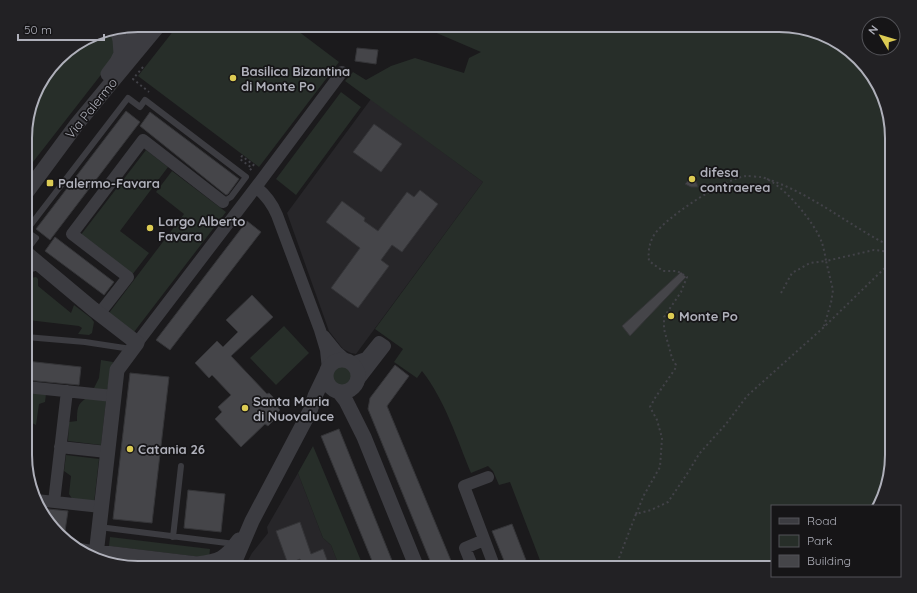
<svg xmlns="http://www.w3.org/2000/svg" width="917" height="593" font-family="Quicksand,sans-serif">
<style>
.built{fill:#272629}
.green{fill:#272e29}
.building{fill:#454549;stroke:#353538}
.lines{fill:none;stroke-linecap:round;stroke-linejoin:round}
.path{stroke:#424248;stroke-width:2;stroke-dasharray:2 3;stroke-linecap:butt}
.service{stroke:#3c3c41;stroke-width:6}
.minor{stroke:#3c3c41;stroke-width:12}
.tertiary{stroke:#3c3c41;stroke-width:15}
.poi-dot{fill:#dccb53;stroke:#161517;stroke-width:1.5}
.labels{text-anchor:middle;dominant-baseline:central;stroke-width:3.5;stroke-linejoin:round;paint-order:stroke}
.poi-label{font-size:13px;font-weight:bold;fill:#afb0ba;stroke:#161517;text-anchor:start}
.street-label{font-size:13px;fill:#afb0ba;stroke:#161517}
.rim{fill:none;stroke:#afb0ba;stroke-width:2}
</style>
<rect width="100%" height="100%" fill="#1b1a1c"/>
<path class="built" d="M371,99L483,182L356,354L351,353L343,349L329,331L287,213Z
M298,473L323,538L331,545L340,568H244L252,553L268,533L267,527Z"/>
<path class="green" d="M178,25H290L339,62L259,167L138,76Z
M418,25H779L842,44L877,82L892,131V462L877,506H772V568H543L510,482L499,485L493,471L488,466L471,473C457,439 445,400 422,371L417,378L394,362L403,349L375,329L483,182L345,81L353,72L366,80L391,66L415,58L464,73L469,58L481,52Z
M112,30L117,48L107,67L26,171V123L37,88L63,53L95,34Z
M341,92L361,107L296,195L276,179Z
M146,150L168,167L120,231L149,253L132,275L80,236Z
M172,171L226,212L134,332L109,313L184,214L156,192Z
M36,277L38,279V286L71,313L74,305L91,318L94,322L92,333L89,335L78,334L82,328L79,326L28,320L26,322V279Z
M284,326L309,353L276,385L250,358Z
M101,360L113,362L107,391L94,388L99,378Z
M331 376a11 11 0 1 1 22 0a11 11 0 1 1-22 0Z
M26,392L46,394L45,402L39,404L36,425L26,420Z
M87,398L106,401L101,445L68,441L69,422L77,421C77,410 77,403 87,398Z
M313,446L364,568H340L331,545L323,538L298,473Z
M66,455L99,459L94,503L73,500L69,494L71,476L64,471Z
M110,537L210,549L209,558L109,546Z"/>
<path class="building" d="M357,48L378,50L376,64L355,61Z
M126,111L140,122L50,240L36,229Z
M150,112L239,179L228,194L226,195L140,126Z
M374,124L402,144L381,172L353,152Z
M694,174L698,187H691L685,184Z
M420,190L438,204L402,252L392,245L381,260L389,266L358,308L331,288L360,248L326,222L342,201L365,218L364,221L378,231L407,192L414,197Z
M247,221L261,232L170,350L156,340Z
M55,237L114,282L104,295L45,251Z
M681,272L686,277L630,336L622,326Z
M252,295L273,317L231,356L267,394L269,393L276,400L274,403L280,410L272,418L274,420L268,426L265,424L241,447L215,419L222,412L218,407L231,395L212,375L209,378L195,363L217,341L223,347L238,332L226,320Z
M26,361L81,367L79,385L26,380Z
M395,365L409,376L387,406L454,568H433L368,409L370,398Z
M130,373L169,377L152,523L113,519Z
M339,429L395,568H375L321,436Z
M188,490L225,494L221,532L184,528Z
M39,508L68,511L65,531L57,530L40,512Z
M300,522L311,554L323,549L330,568H303L300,559L288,564L276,531Z
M512,524L529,568H507L492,531Z"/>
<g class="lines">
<path class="path" d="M143,67L133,79L149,92
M250,170L252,168L240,159L242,156L256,167
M767,179C813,194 849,226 892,247
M781,293L792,273L810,263L826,261L833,290L831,303L824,326
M636,514L644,495L660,467L662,438L657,420L650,407L655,398L675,369L676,365L672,358L664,329V317L681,292L687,277L677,271H663L649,261C648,251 649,244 654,235C666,217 724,179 746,176C750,176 757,177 761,177C781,181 816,224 822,243C824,249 825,255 826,261L874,250L892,252
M618,568L619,558L636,514L651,510L668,502L689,471L699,454L726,424L747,396L824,327L892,261"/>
<path class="service" d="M26,251L36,238L26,231L128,98L140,107L145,100L246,177L231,197L223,202
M26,270L35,268
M26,337L85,342L131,349
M99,527L235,544
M173,537L181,466"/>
<path class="minor" d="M256,187C266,195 272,203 277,215L320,330L326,350L328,369
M99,314L128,277L72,234L143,140L223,202
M324,336L337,352L347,361
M137,343L256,187L342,72
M352,363L366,358L379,342L385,346L358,381
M26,387L113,396
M60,447L107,452
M488,477L464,486L495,568
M36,500L101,507
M54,502L67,391
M74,548L97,552
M473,568L465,548L484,540"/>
<path class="tertiary" d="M117,29L120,40L121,54
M108,74L117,62L121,54L143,25
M26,193L77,124L159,25
M26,253L93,309L137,343L117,370L96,555
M326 376a16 16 0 1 1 32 0a16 16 0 1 1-32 0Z
M339,392L346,401L364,437L417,568
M97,552L197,564L205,568
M197,564C220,561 225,559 239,540
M232,568L252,521L310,411L315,396L327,371"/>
</g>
<g class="poi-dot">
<circle cx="233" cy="78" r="4"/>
<circle cx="692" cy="179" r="4"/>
<rect x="46" y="179" width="8" height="8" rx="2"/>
<circle cx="150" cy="228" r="4"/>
<circle cx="671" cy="316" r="4"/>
<circle cx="245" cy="408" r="4"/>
<circle cx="130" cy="449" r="4"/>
</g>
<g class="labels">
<g class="poi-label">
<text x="241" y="71">Basilica Bizantina<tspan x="241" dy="15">di Monte Po</tspan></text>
<text x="700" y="172">difesa<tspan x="700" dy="15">contraerea</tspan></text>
<text x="58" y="183">Palermo-Favara</text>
<text x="158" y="221">Largo Alberto<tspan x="158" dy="15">Favara</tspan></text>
<text x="679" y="316">Monte Po</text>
<text x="253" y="401">Santa Maria<tspan x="253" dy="15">di Nuovaluce</tspan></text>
<text x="138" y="449">Catania 26</text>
</g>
<g class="street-label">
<text transform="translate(91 108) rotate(-51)">Via Palermo</text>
</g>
</g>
<path d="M0 0H917V593H0ZM138 32H779A106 106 0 0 1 885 138V455A106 106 0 0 1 779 561H138A106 106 0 0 1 32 455V138A106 106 0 0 1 138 32Z" fill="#222124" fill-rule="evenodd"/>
<path class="rim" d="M138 32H779A106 106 0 0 1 885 138V455A106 106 0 0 1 779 561H138A106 106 0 0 1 32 455V138A106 106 0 0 1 138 32Z"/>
<rect x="771" y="505" width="130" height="72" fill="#161517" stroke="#535358"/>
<rect x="779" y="518" width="20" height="6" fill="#3c3c41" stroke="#535358"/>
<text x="807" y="525" font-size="12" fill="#afb0ba">Road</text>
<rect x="779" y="535" width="20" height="12" fill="#272e29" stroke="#535358"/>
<text x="807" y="545" font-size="12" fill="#afb0ba">Park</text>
<rect x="779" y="555" width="20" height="12" fill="#454549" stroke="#535358"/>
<text x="807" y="565" font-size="12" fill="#afb0ba">Building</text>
<g transform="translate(881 36) rotate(308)"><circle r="19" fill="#161517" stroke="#535358"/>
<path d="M0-3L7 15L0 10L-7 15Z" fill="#dccb53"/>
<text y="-6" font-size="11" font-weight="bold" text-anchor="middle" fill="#afb0ba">N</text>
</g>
<path d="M18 34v6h86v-6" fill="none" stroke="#afb0ba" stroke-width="2"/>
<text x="24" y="34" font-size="12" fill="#afb0ba" stroke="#161517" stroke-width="3" paint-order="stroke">50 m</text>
</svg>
